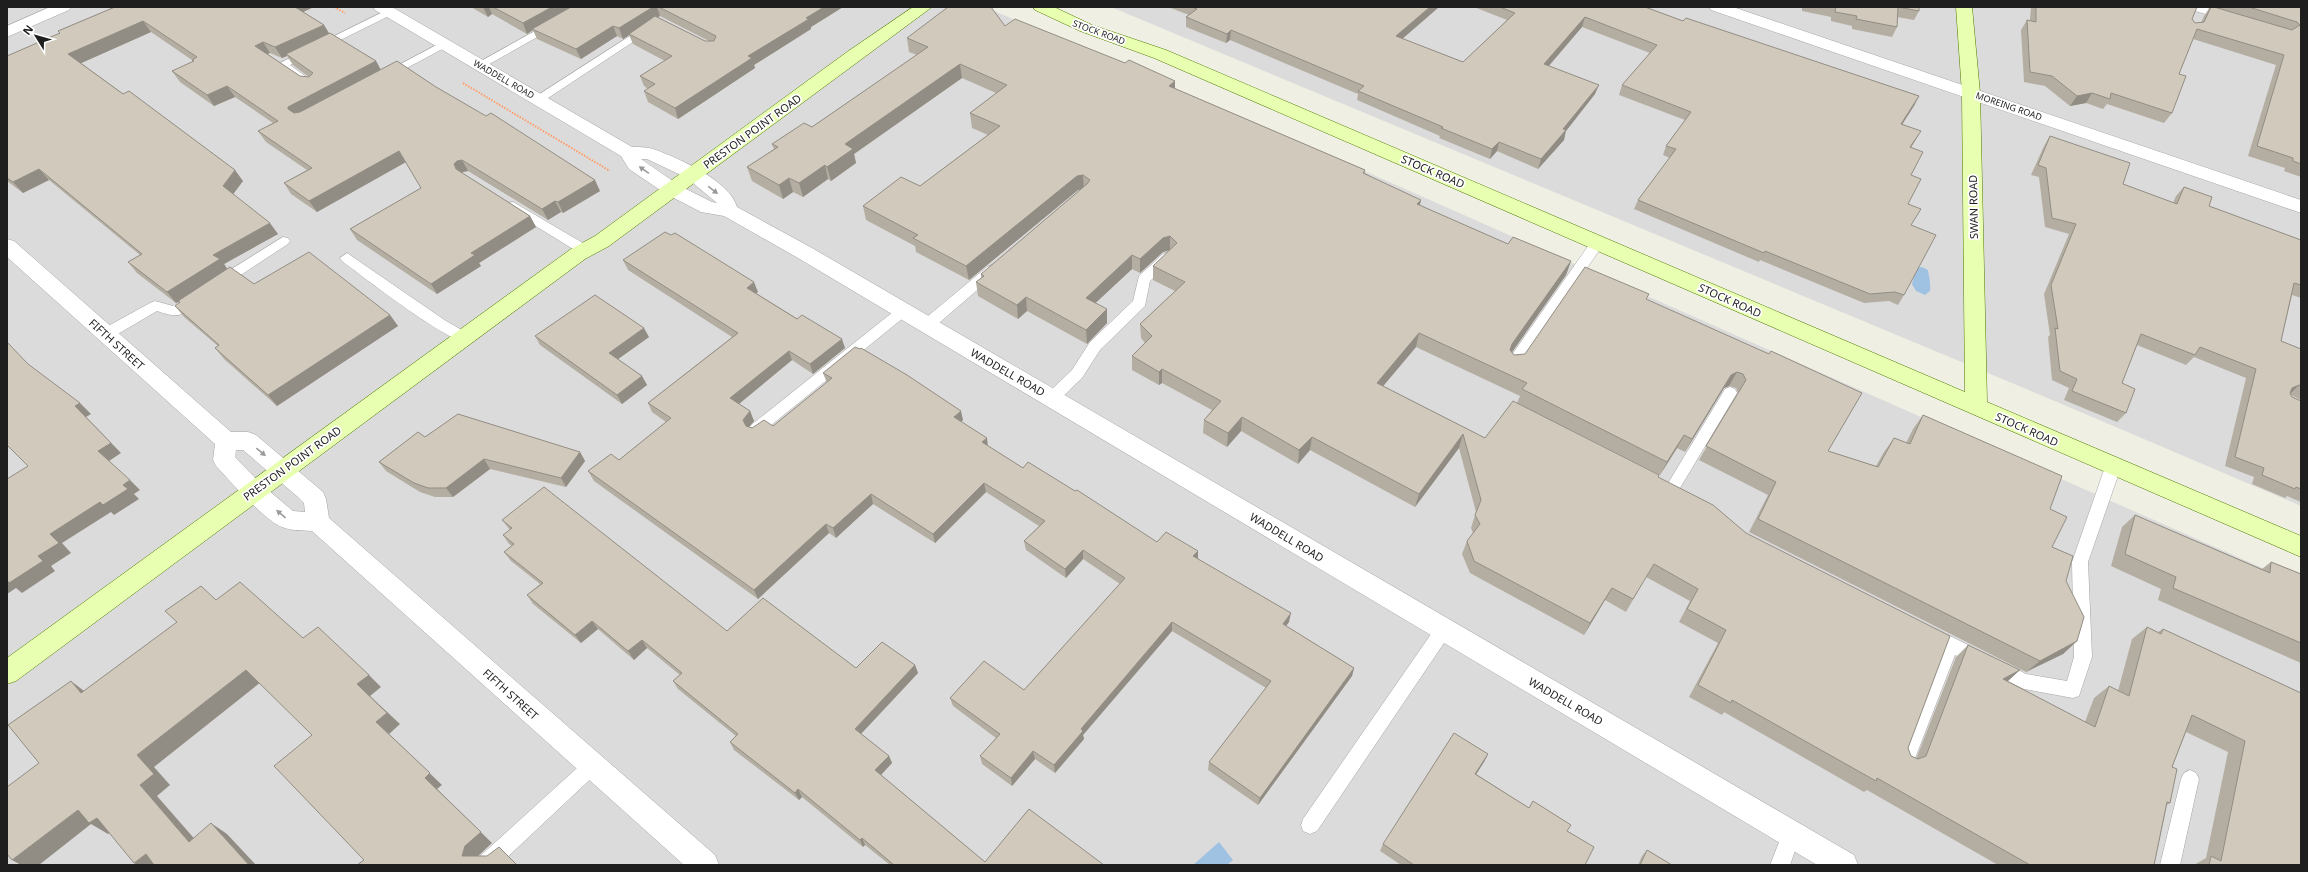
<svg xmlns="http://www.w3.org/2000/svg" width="2308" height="872" font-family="'Noto Sans',sans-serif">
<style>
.residential{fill:#dcdbdb}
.water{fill:#9fc2e2}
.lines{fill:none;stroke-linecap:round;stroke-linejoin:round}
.lane-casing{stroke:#a5a5a5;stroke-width:1}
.street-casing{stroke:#a5a5a5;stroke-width:1}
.secondary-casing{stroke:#4e7a00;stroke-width:1}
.path{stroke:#ff9c65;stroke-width:2;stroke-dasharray:1.5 1.5;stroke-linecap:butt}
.lane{fill:#fff;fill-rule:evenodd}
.street{fill:#fff;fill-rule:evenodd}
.secondary{fill:#e8ffb2;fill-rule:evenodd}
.wall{fill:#b4aea2;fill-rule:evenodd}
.shaded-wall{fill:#928d84}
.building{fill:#d1cabc;stroke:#928d84}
.oneway{fill:#9a9a9a}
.labels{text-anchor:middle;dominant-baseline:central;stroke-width:3.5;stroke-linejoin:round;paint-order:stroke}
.far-street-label{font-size:9px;fill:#1e1e1e;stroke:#fff}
.street-label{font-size:11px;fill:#1e1e1e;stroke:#fff}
</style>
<rect width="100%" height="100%" fill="#f0efe3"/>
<path class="residential" d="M7,7H985L1283,135L2301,585V865H7Z
M1111,7H2301V506L2050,399Z"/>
<path class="water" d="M1922,267L1928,270C1929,277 1931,284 1930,291L1925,295L1916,291L1912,284L1916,268Z
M1219,842L1233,860L1227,865H1193Z"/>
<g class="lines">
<g class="lane-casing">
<path id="lane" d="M578,7H591L484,67H476L474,65Z
M2195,7H2204L2231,15L2232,17L2231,19L2227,20L2195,11Z
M389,9L394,12L393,14L290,65L305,76L303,78H295L276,65Z
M647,25L651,26V30L542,102H534L532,99Z
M444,41L450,44L448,46L390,77L386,78L380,75Z
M513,202L588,246L590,249L588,252H578L508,209L507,206L508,203Z
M283,237L288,238L290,241L288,244L224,286H214L212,283L214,280Z
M1598,238L1605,242L1519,367H1509L1507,363L1509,359L1593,239Z
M1168,252L1175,257L1150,281L1145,306L1100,350L1082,378L1057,402L1052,404L1047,402L1045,398L1047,394L1072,370L1090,342L1133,301L1139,276L1163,254Z
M347,253L446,321L469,334L471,338L469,342C453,347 361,275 342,261L340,258Z
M992,265L999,270L997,273L932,329H922L920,325L922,321L987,267Z
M195,293L200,295L202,298L200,301C180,316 181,319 157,311L111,338H101L99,334L101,330L150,303L155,301L173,306Z
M903,306L908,308L910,311L908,314L760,434L755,436L750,434L748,430L750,426L898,308Z
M1730,387L1735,389L1737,393L1677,493L1672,495L1667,493L1664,489L1667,485L1725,389Z
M2113,461L2118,463L2121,467L2088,562L2092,657L2079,696L2073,698L2024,689L1955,655L1912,766L1906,769L1900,766L1897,760L1940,647L1924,639L1922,634L1924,629L1930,627L1936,629L2026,674L2067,681L2074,657L2072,562L2105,467L2108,463Z
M1444,622L1450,624L1452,629L1450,634L1317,831L1310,834L1303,831L1301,825L1303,819L1438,624Z
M593,756L599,759L602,765L599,771L499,865H475L478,858L587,759Z
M2190,770L2196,773L2199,779L2180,865H2160L2181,779L2184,773Z
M1792,825L1799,827L1801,834L1790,865H1770L1785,827Z"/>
</g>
<g class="street-casing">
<path id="street" d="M50,7H71L69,10L7,37V26Z
M373,7H392L632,147C640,147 649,147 656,150C680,159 730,181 737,207L812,248L1854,855L1858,865H1817L798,258L724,216L701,212L666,194L629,169L621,156L375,10ZM641,159H647L687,178L717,203L712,202L680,186Z
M1709,7H1733L2301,200V213L1711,10Z
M7,239L14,241L231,432H248L256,435L323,492L326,499L329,518L715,855L719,865H684L312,531C302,530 291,531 282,527C265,521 230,481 216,466L213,460L215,444L7,257ZM236,450H243L298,497L304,503L305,512L293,511L262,485L235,457Z"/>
</g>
<g class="secondary-casing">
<path id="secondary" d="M913,7H932L609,246L585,259L16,681L7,684V658L571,249L595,236L847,52Z
M1033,7H1054L1092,25L1166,50L1965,392L1962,93L1956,7H1972L1980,93L1987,402L2301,536V557L1154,58L1080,31L1035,10Z"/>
</g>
<path class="path" d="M334,7L345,13
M463,83L610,171"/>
<use href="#lane" class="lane"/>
<use href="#street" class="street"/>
<use href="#secondary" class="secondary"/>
</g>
<path class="wall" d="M115,7L303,12L324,25L329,33L376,61L381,70L436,87L600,191L563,213L561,212L548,220L468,171L463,172L462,173L530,216L536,227L479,263L481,266L437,294L357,240L350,229L421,188L406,162L317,212L291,194L284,183L307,170L266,142L258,131L273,123L235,97L214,106L180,82L172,71L193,62L192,60L151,32L81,63L243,181L233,194L278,234L224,264L227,269L254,284L390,315L398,326L277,406L224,359L215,348L218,346L184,317L175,306L179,303L178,302L176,303L137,273L128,262L140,255L49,180L23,193L7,181V55V56L60,33L58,31ZM270,53L282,58L287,56L293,65L309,77L300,76L267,54Z
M471,7H843L811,27V29L754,65L755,68L678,119L648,102L644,91L648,89L644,86L640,76L665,61L633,44L629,35L623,39L617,36L581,59L537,39L533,30L527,34L492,14L488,17ZM660,16L709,41H705L657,17Z
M1168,7H1439L1402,39L1463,62L1507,20L1474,7H1645L1683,21L1919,96L1902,124L1915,141L1911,147V175L1908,204L1911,225L1904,295L1898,305L1889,301L1864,303L1760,260L1759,262L1634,209L1638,200L1670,158L1663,155L1666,146L1685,120L1619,95L1622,85L1650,53L1582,27L1548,66L1595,94L1566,130L1564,140L1538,169L1497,151L1490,159L1439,138L1440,136L1357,100L1358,94L1230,40L1226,43L1186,27V17L1189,15Z
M1802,7H1919V11L1914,20L1897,17V27L1892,37L1852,29V26L1831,21V17L1802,11Z
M2031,7H2197L2192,19L2195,23H2201L2204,16L2210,7H2301V177L2284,171L2285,168L2248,156L2276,65L2193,39L2179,74L2172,113L2164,123L2107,104L2103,109L2086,103L2070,106L2045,86L2024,82L2021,30L2027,20H2030Z
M1005,26L1125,63L1175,81V89L1365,170V173L1420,206L1508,244L1571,261L1566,275L1512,352L1514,355L1525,354L1647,300L1769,354L1828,451L1876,466L1884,452L1894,438L1906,443L1913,429L1923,415L2050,509L2052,547L2066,581L2077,641L2063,654L2026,672L1749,532L1768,495L1699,460L1738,393L1736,388L1729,386L1724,388L1685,452L1677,448L1660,475L1517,403L1520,396L1416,347L1383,386L1485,438L1658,477L1908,748L1911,756L1916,759L1956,657L1968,645L2008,682L2085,722L2094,698L2109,686L2118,691L2132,639L2147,627L2158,632L2163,629L2301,693V865H2194L2206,858L2228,752L2186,732L2172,767L2170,803L2167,805L2154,865H1998L1867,790L1864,792L1724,712L1722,715L1689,697L1718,643L1679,622L1690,601L1646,577L1626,612L1605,600L1584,635L1470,573L1462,554L1467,541L1473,533L1471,528L1476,512L1459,448L1415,507L1310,450L1298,464L1241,431L1227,447L1203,433L1204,420L1212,410L1162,383L1159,385L1132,370V356L1145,343L1141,338L1140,324L1175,291L1153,280V266L1170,250L1163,252L1140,273L1132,269L1095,303L1107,323L1087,344L1027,311L1018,319L978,296L976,282L981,278V274L1081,189L1078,190L969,280L916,252L915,246L866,220L863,206L920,186L988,135L972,128L970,113L996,93L962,78L854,154L856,163L831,181L828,179L803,197L793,192L783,199L752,181L747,167L774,149L772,144L812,127L917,55L909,52L907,38Z
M2050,136L2123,184L2173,203L2176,196L2184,187L2209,206L2301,240V298L2292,295L2281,341L2301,349V400L2291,395L2292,397L2301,401V502L2287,496L2285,498L2252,484L2254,477L2225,466L2246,378L2194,357L2186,365L2137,345L2122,383L2126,413L2117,422L2064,400L2069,388L2052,380L2048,337L2050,335L2044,294L2069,234L2045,227L2039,177L2031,175L2044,146Z
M623,260L758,292L756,293L845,348L813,374L792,360L739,404L750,411L754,421L749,427L752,428L773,426L827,383L823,373L963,420L961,422L988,446L1023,468L1157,542L1198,559L1289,622L1286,626L1354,668L1352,676L1258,805L1208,770L1209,762L1266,688L1172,631L1083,735L1084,739L1055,773L1035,759L1012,786L982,764L980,756L996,738L953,706L950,698L1024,690L1120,584L1083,559L1066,578L1026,550L1024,541L1039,526L986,492L935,543L873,504L836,538L829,533L758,599L594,481L588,471L619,460L666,422L652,412L648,403L732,337L628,270Z
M535,336L649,337L618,359L642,376L647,385L622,404L540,345Z
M425,437L580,452L585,461L566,487L490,469L453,497H435L420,492L386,471L379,462Z
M2135,515L2262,569L2271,562L2301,574V663L2158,600L2161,589L2111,566L2122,527Z
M502,520L727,631L856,668L915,665L918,673L861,734L889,756L892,763L881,775L985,862L1104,865H890L865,845L863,847L802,797L799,800L734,750L730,742L736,736L678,689L673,681L680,675L647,648L634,660L598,629L581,643L533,604L527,595L540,584L511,561L504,552L512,546L509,544L503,535L510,530Z
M1488,754L1484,762L1476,774L1529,808L1567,831L1585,865H1401L1380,851L1383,844Z
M1647,850L1672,865H1638L1642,856Z"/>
<path class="shaded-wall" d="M294,7H314L301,13Z
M483,7H489L492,14L488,17Z
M552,7H575L532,29L533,30L527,34L523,23Z
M653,7H657L660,16L630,34H629V35L623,39L619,28Z
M824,7H843L811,27V29L754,65L755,68L678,119L675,108L748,56L806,18Z
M1430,7H1439L1394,46L1396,36Z
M1585,17L1582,27L1542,74L1544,64Z
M143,21L151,32L77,65L68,54Z
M324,25L330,35L286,54L287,56L282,58L275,47Z
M613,26L617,36L581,59L576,49Z
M1231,30L1230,40L1226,43L1227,34Z
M263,42L270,53L262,56L255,46Z
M376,61L382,72L295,118L288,109V107Z
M960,64L962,78L854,154L856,163L831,181L827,167L845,144Z
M1175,81V95L1169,86Z
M1599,85L1595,94L1563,135L1566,130L1564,140L1538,169L1541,159L1563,129Z
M227,86L235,97L214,106L207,95Z
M2092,93L2086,103L2070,106L2077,96Z
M1919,96L1914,106L1896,134L1901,124Z
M1921,131L1915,141L1905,156L1910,147Z
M1499,142L1497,151L1490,159L1492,149Z
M399,151L406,162L317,212L309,201Z
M462,160L468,171L463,172L460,175L454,164L457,161Z
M825,165L828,179L803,197L799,183Z
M39,169L49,180L23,193L13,182Z
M235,170L243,181L231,197L223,186Z
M1083,175L1084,189L1078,190L969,280L966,266L1077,176Z
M789,178L793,192L783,199L779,185Z
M595,180L600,191L563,213L558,202Z
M1421,200L1418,214L1417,204Z
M555,201L561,212L548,220L542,209Z
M530,216L536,227L479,263L481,266L437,294L431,284L471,253Z
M270,223L278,234L224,264L228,270L176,303L167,292L213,255Z
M1170,236V250L1163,252L1140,273V259L1163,238Z
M1132,255V269L1086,312V298Z
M1571,261L1566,275L1508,358L1512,344Z
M754,282L758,292L750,298L747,288Z
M1026,297L1027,311L1018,319L1017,305Z
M1107,309V323L1087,344L1086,330Z
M390,315L398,326L277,406L268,395Z
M644,328L649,337L614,362L609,353Z
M1419,333L1416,347L1374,397L1377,383Z
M842,339L845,348L813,374L810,364Z
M789,351L792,360L734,408L730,398Z
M1162,369V383L1159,385V372Z
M1737,372L1729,386L1724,388L1685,452L1692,439L1731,375Z
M642,376L647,385L622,404L617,395Z
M2299,385L2289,395L2292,388Z
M80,403L91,414L86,417L121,453L109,461L98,451L75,406Z
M750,411L754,421L747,429L743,420Z
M961,411L963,420L955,427L954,417Z
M1242,417L1241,431L1227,447L1228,433Z
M1463,434L1459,448L1415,507L1419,494Z
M1684,435L1677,448L1660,475L1667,462Z
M1312,437L1310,450L1298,464L1299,450Z
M987,438L988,447L982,442Z
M580,452L585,461L566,487L561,478Z
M484,459L490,469L453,497L446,488Z
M130,480L140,490L134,494L139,499L114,515L111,512L62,543L71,553L51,566L55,571L22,593L16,588L7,594V579L50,534Z
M984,483L986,492L935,543L933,534Z
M871,494L873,504L836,538L833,528Z
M826,524L829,533L758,599L754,590Z
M1083,550V559L1066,578L1065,569Z
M1198,551V560L1193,556Z
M1612,588L1605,600L1584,635L1590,623Z
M1291,613L1289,622L1281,633L1283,624Z
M592,621L598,629L581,643L575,635Z
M1172,622V631L1083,735L1084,739L1055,773L1054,765L1081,729Z
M642,640L647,648L634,660L628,651Z
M2077,641L2063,654L2026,672L2040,661Z
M915,665L918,673L858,737L855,729Z
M1354,668L1352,676L1258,805L1260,798Z
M246,670L261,682L154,767L170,785L157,796L206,852L189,842L140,785L137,755Z
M2020,670L2007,682L2003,679Z
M369,675L381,687L370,696L400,724L389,734L442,785L437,789L492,843L477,857L462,856L425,778L376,722L357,684Z
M71,681L88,694L81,693Z
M1033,751L1035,759L1012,786L1011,778Z
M1488,754L1484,762L1472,781L1475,774Z
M889,756L892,763L878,778L875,770Z
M798,789L802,797L799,800L795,793Z
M78,810L97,818L115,828L108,834L91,824L39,865H21L12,860Z
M211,823L227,834L256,865H249Z
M862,838L865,845L863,847L860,840Z
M146,854L163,865H137L134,863Z"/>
<path class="building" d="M115,7H295L324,25L275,47L263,42L255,46L300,76L309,77L313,73L286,54L330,33L376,61L288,107V109L294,113L300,112L397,61L436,87L486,116L491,113L595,180L558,202L555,201L542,209L462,160L457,161L454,164L456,169L530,216L471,253L475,255L431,284L350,229L421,188L399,151L309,201L284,183L312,168L258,131L278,121L227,86L207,95L172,71L194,61L192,60L197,57L143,21L68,54L123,94L129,91L235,170L223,186L270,223L213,255L220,259L167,292L128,262L142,254L39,169L13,182L7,178V55V56L60,33L58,31Z
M493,7H552L523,23Z
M571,7H653L619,28L613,26L576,49L532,29Z
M659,7H824L806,18L809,19L748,56L752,58L675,108L644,91L655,84L640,76L672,56L629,34L655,16L705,41H714L716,36Z
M948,7H991L1005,26L1015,19L1125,63L1129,60L1175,81L1169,86L1365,170L1363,173L1421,200L1417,204L1508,244L1513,237L1571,261L1512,344L1510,350L1514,355L1525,354L1585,267L1649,294L1646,299L1769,354L1771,351L1862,393L1828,451L1878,467L1894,438L1910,444L1923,415L2062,476L2050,509L2067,517L2052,547L2073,556L2066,581L2084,617L2077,641L2040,661L1758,519L1776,482L1706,446L1746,380L1743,374L1737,372L1731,375L1692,439L1684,435L1667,462L1522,389L1527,383L1419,333L1377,383L1485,438L1513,401L1659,475L1658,477L1713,505L1746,533L1950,636L1908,748L1911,756L1918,759L1926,756L1968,645L2020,670L2003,679L2095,727L2109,686L2129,696L2147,627L2161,634L2163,629L2301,693V865H2209L2211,856L2221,861L2245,741L2192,715L2172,767L2177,769L2170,803L2167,802L2154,865H2030L1877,778L1876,781L1732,700L1731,703L1698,685L1726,630L1687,609L1698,589L1654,564L1633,599L1612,588L1590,623L1474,561L1467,541L1480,524L1475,515L1481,500L1463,434L1419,494L1312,437L1299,450L1242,417L1228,433L1204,420L1221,401L1162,369L1159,372L1132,356L1152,336L1140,324L1185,282L1153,266L1177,243L1170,236L1163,238L1140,259L1132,255L1086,298L1107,309L1086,330L1026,297L1017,305L976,282L984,276L981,274L1087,184L1090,180L1083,175L1077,176L966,266L913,238L918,235L863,206L901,177L920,186L1000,126L970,113L1007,85L960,64L845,144L853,149L827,167L825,165L799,183L789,178L779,185L747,167L778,147L772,144L804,123L812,127L928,47L907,38Z
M1192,7H1430L1396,36L1463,62L1515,13L1500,7H1645L1683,21L1686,18L1919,96L1901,124L1921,131L1910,147L1923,152L1911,175L1921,179L1908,204L1921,209L1911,225L1936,235L1904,295L1895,292L1870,294L1765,251L1764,253L1638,200L1676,149L1666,146L1691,112L1622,85L1657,45L1585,17L1544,64L1599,85L1563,129L1566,130L1541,159L1499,142L1492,149L1441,128L1443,127L1358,91L1364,86L1231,30L1227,34L1186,17L1197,9Z
M1833,7H1919V11L1898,7L1897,27L1856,19L1857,16L1835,12L1836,7Z
M2036,7H2197L2192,19L2195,23L2204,22L2211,7H2214L2292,30L2300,25L2297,22L2249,7H2301V164L2293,161V158L2257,146L2284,55L2197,29L2179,74L2186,76L2172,113L2111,93L2110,99L2092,93L2077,96L2052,76L2030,72L2027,20L2036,22Z
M2050,136L2130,163L2123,184L2177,204L2184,187L2212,197L2209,206L2301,240V285L2294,283L2281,341L2301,349V386L2299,385L2292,388L2290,393L2292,397L2301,401V489L2296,487L2295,489L2262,475L2264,468L2235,457L2256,369L2200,347L2195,355L2141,334L2122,383L2135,389L2126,413L2072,391L2077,379L2060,371L2055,328L2058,329L2051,285L2076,224L2052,218L2046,168L2038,165Z
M665,232L671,235L675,233L754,282L747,288L797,319L802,315L842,339L810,364L789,351L730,398L750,411L743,420L746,426L752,428L764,420L773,426L832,378L823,373L855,347L860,349L861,348L907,375L961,411L954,417L987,438L982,442L1023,468L1028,462L1075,491L1077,490L1157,542L1166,532L1198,551L1193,556L1291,613L1283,624L1354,668L1260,798L1209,762L1271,681L1172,622L1081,729L1083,731L1054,765L1033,751L1011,778L980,756L1000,734L950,698L984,661L1024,690L1125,578L1083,550L1065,569L1024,541L1045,521L984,483L933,534L871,494L833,528L826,524L754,590L588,471L611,454L619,460L671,418L648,403L738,333L623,260Z
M309,252L390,315L268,395L215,348L219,345L175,306L180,302L178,301L230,267L254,284Z
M595,295L644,328L609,353L642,376L617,395L535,336Z
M7,342L28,364L80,403L75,406L111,443L98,451L130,480L123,485L128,489L103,505L100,502L50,534L59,543L38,556L43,561L9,583L7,580V479L28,466L7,445Z
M458,414L580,452L561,478L484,459L446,488H428L414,483L379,462L418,432L425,437Z
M544,487L727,631L763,598L856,668L882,642L915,665L855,729L889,756L875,770L985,862L1029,809L1104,865H894L862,838L860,840L798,789L795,793L730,742L738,734L673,681L682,673L642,640L628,651L592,621L575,635L527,595L543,583L504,552L514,544L503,535L512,528L502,520Z
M2135,515L2270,573L2271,562L2301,574V643L2173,588L2176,577L2125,554Z
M240,582L303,638L318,627L369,675L357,684L387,713L376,722L430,773L425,778L481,832L465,846L462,856H487L499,847L517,865H357L364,860L274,766L312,735L246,670L137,755L154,774L140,785L189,842L211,823L249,865H154L146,854L134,863L97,818L89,823L78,810L12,860L7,854V787L39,763L8,725L71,681L81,693L177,622L165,611L201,586L216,600Z
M1454,733L1488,754L1475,774L1529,808L1533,801L1571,825L1567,831L1594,847L1585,865H1414L1383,844Z
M1647,850L1672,865H1640Z"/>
<defs><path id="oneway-solid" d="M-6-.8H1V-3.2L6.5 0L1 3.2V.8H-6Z"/></defs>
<g class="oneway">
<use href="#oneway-solid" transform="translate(644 170) rotate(-145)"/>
<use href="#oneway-solid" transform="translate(713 190) rotate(37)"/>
<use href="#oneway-solid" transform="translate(261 452) rotate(40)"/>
<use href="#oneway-solid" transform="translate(281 514) rotate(-140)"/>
</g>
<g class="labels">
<g class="far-street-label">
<text transform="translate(1099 32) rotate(20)">STOCK ROAD</text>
<text transform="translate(504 79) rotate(30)">WADDELL ROAD</text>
<text transform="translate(2009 106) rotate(19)">MOREING ROAD</text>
</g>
<g class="street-label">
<text transform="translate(752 131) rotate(-36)">PRESTON POINT ROAD</text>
<text transform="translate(1433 171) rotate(23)">STOCK ROAD</text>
<text transform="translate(1973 207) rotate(-91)">SWAN ROAD</text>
<text transform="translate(1730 300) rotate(24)">STOCK ROAD</text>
<text transform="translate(117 344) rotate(42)">FIFTH STREET</text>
<text transform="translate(1008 372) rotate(30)">WADDELL ROAD</text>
<text transform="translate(2027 429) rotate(24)">STOCK ROAD</text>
<text transform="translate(292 463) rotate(-36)">PRESTON POINT ROAD</text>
<text transform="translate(1287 537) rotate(31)">WADDELL ROAD</text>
<text transform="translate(511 694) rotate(42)">FIFTH STREET</text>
<text transform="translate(1566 701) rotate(30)">WADDELL ROAD</text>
</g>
</g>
<rect width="2308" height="872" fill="none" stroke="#1e1e1e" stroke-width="16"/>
<g transform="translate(36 36) rotate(307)" stroke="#ffffff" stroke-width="3" paint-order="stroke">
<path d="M0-3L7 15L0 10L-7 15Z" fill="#1e1e1e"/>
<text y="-6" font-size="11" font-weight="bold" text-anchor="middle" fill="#1e1e1e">N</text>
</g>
</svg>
